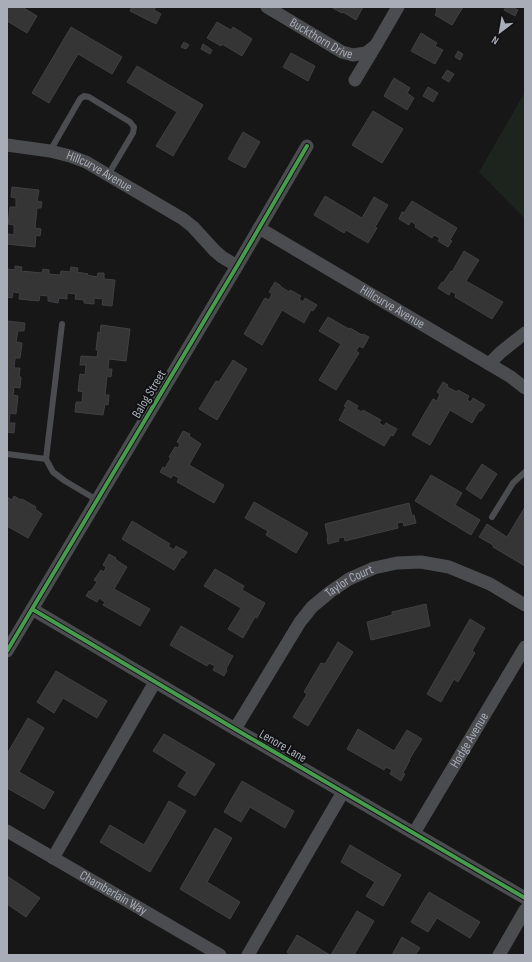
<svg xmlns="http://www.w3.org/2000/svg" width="532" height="962" font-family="'Sofia Sans Condensed',sans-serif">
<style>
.green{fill:#1d241e}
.building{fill:#353536;stroke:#3f4043}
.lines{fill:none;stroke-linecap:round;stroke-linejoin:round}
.lane{stroke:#4b4c50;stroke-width:6}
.street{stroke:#4b4c50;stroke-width:13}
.cycleway-casing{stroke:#111113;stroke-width:6}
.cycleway{stroke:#469c4c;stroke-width:4}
.labels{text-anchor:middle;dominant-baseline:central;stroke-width:4;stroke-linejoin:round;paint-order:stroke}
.street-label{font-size:13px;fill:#a8adb8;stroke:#111113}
</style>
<rect width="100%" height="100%" fill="#171717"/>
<path class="green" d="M525,92V219L479,172Z"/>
<path class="building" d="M7,7H22L37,16L27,33L7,21Z
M132,7H156L154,10L161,14L156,24L130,11Z
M331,7H363L356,20L343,12L342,13Z
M437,7H463L452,25L435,15L437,11L436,10Z
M506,7H512L518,10L515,16L504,10Z
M217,22L231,30L233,27L252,39L242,56L222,44L221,46L207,38Z
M71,27L122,57L112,74L78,54L49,103L32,93Z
M421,33L437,43L435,46L443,50L435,64L411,51Z
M184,42L189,45L186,49L181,47Z
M203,44L212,50L210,54L201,49Z
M458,51L463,54L460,60L455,57Z
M291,53L315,66L308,81L283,67Z
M137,66L203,105L173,156L156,146L177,112L127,82Z
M447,70L454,74L449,82L442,78Z
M394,78L410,88L407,93L414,98L407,110L384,96Z
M428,87L438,93L433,102L423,96Z
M373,111L403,129L382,163L352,145Z
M243,132L260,142L245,168L228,159Z
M12,187L39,190L37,201L42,202L41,208H37L35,228L41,229L40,236L36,235L35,247L7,244L8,234L14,235V225L8,224L10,207H16V198L11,197Z
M325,196L362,218L374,197L388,205L375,227L377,228L368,243L346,230L344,233L314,215Z
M412,201L457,228L450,240L452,241L448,247L438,241L440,238L434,235L432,238L415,227L416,225L411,221L409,225L399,219L402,212L404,213Z
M464,251L479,260L466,281L503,302L492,319L455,297L456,294L451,291L449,295L438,288L442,282L443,283L451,271L452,272Z
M15,266L22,267L21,271L42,273L43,269L49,270V274L60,275L61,271L70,272L71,267L78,268L77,272L88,274L87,275L97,277L98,273H104V279L115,280L112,306L102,305L103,299L94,298V304L84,303V300L75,299L76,294L67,293V299L59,298L58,303L48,301V296L40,295L39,301L19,299L20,293L13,292L12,298L7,297V269L15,270Z
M275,282L280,285V286L289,292L290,290L301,296L299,299L303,302L305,298L317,305L313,311L311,310L304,323L282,310L262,345L244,334L265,298L269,300L272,294L269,292Z
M328,317L349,329L350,328L362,335L363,334L369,337L363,348L359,346L356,351L359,353L336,390L319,380L341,344L319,331Z
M7,321L25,323L24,331H18L16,342L22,343L20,358H15L14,368H20L19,377H21L20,388L14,387L13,395L18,396L16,414L10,413L9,423H15L14,433L7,432Z
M101,325L130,329L126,361L109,359L108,369H112L111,377L107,376L105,395H109L108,405L105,404L103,415L75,412L76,402H82L83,392L78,391L80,374L85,375L86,365H80L81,356L97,357L98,350H96L98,332L100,333Z
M233,360L247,369L217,420L199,409L216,381L219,382Z
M443,382L448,385L447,387L457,392L458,390L469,396L467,400L471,402L473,398L485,405L481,411H479L472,423L450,410L430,445L412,435L433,399L437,401L440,394L437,392Z
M348,400L358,406L356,409L362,412L363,410L381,420L379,423L384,426L386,423L397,429L393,436L391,435L384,446L339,420L346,407L344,406Z
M183,431L190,434L189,436L201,444L189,465L224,485L214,503L177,482L179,478L173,475L171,478L160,472L163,467L165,468L171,458L169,457L175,447L178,448L180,444L177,442Z
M482,464L497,474L481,499L466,489Z
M431,475L462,493L455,505L480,520L471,535L415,501Z
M14,496L21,500L22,499L36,507L35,509L42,514L28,538L7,526V497L12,500Z
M254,502L308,533L296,553L266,535L268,531L245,518Z
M409,503L412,516L414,515L416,523L404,526L403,522L397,523L398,528L345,541L344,537L338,538L339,541L328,544L327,538H328L325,524Z
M525,507V566L493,547V545L479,537L487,524L507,537Z
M132,521L170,544L168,546L174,550L176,546L187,552L183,558L182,557L174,570L122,539Z
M109,554L116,558L115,559L127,567L114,589L150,609L140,626L103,605L105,602L99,598L97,602L86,596L89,591H91L97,582L94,580L101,570L104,572L106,567L103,565Z
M215,569L244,586L242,590L265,603L257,618L255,617L243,638L228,629L241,608L204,586Z
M426,604L430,626L371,640L367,622L392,615V612Z
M470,619L485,628L472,651L475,653L458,682L454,679L441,702L427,694Z
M181,626L233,656L226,669L227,670L224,676L213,670L215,666L209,663L207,666L170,645Z
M338,642L353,652L308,726L293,717L307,694L304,692L321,663L325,664Z
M56,671L107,701L97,718L63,698L54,713L37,702Z
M28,718L44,728L19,772L54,792L44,809L7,788V754Z
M358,729L394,751L407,730L422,739L409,760H410L403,773L405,774L401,781L390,774L392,770L386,767L384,770L347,749Z
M164,734L215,764L195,796L178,786L187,772L153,751Z
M242,781L294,811L285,828L250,807L241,822L224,812Z
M169,801L186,811L150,872L100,842L110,825L144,845Z
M215,828L232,838L207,882L240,902L230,919L180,889Z
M350,845L401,875L383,906L366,896L375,882L341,862Z
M7,876L40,898L26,917L7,904Z
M429,892L480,922L470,938L437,918L428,932L411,922Z
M357,911L374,921L354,955H331Z
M297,935L330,955H291L287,952Z
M402,937L420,948L415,955H392Z"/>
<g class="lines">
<path class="lane" d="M50,151L80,99L84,96L89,97L130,122L134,127L133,133L108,175
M7,454L46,459L53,472L65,481L97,500
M46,459L62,324
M492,517L513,483L525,472"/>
<g class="street">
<path id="s1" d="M267,7L342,52L353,55L366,53L376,45"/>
<path d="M355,80L376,45L398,7"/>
<path id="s2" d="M7,145L50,151L70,156L86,162L183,219L193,227L215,251L222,257L237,266"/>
<path id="s3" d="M259,228L489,364L511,377L525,388"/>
<path d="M489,364L501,352L525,333"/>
<path d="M32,609L235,729L525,898"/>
<path d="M7,651L237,266L307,146"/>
<path id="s4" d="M235,729L300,622L312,607L330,592L349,579L374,568L397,563L421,562L449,567L490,584L525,605"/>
<path id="s5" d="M7,831L220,955"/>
<path id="s6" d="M414,833L525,647"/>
<path d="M53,858L155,682"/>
<path d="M248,955L343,792"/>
<path d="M499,955L525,910"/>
</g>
<g class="cycleway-casing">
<path id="cycleway" d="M32,609L235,729L525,898
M7,651L237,266L307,146"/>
</g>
<use href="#cycleway" class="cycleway"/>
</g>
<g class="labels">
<g class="street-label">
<text stroke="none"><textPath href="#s1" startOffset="63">Buckthorn Drive</textPath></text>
<text stroke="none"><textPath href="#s2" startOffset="97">Hillcurve Avenue</textPath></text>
<text stroke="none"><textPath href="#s3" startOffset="155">Hillcurve Avenue</textPath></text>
<text transform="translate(149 394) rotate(-59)">Balog Street</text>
<text stroke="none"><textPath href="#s4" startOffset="190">Taylor Court</textPath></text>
<text stroke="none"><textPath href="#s6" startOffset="108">Hodge Avenue</textPath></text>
<text transform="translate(283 746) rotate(30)">Lenore Lane</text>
<text stroke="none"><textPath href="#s5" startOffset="123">Chamberlain Way</textPath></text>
</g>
</g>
<rect width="532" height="962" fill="none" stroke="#a8adb8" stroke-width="16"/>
<g transform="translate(500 32) rotate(211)" stroke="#111113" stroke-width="3" paint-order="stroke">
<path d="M0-3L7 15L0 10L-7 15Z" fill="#a8adb8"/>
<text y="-6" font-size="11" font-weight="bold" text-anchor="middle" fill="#a8adb8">N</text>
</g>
</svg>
